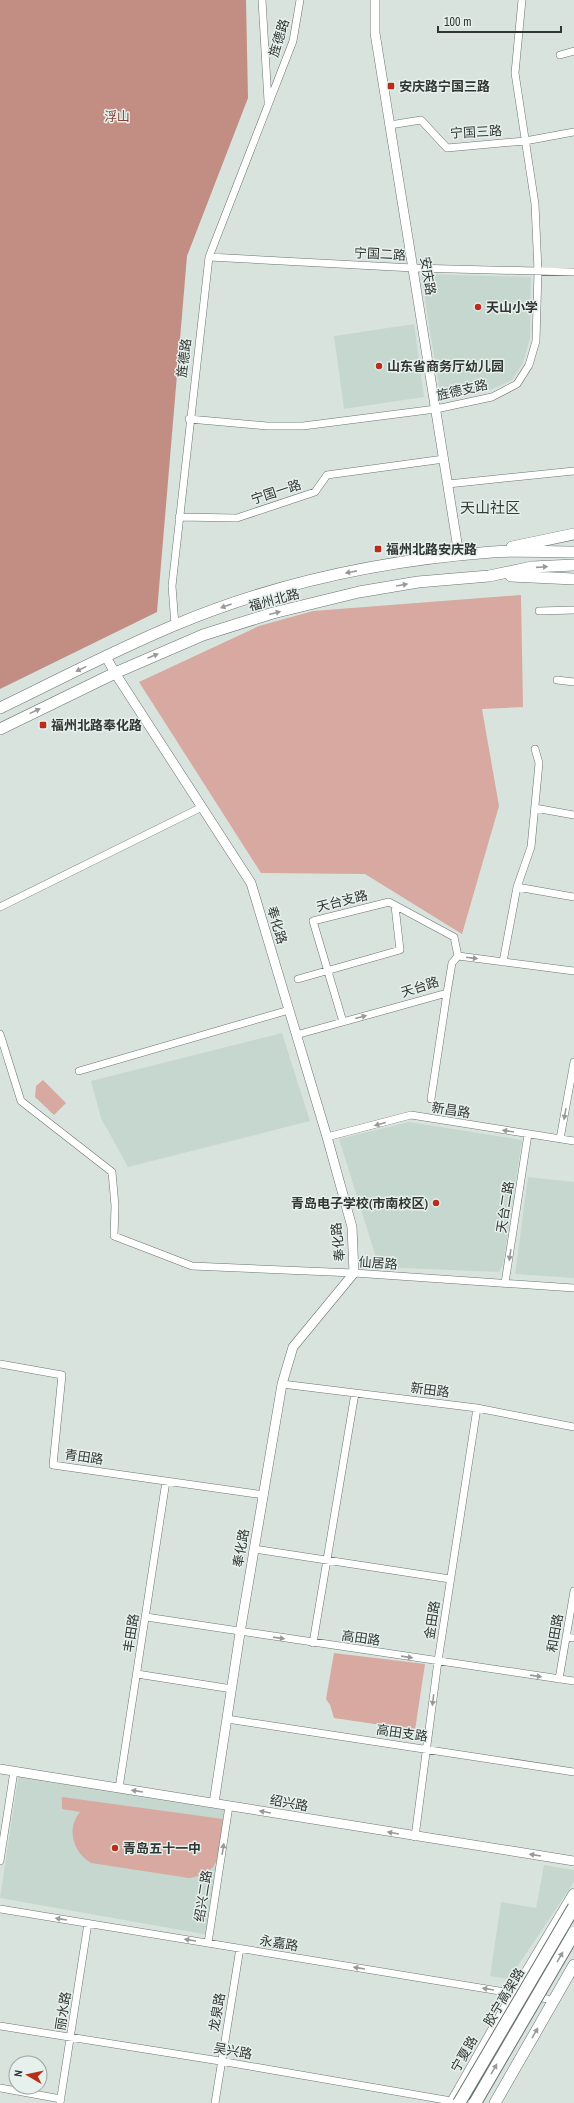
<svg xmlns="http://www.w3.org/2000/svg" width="574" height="2103" font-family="'Archivo Narrow','Noto Sans SC',sans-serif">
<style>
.built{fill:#c6d7d0}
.green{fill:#d7a9a0}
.forest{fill:#c28d83}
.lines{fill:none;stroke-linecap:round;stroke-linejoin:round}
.minor-casing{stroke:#6b7470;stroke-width:8}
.tertiary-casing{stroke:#6b7470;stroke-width:10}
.primary-casing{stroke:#6b7470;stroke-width:12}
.minor{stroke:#fff;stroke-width:7}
.tertiary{stroke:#fff;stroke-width:9}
.primary{stroke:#fff;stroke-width:11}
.trunk-bridge-casing{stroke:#6b7470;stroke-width:14;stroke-linecap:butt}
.trunk-bridge{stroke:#fff;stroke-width:12}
.oneway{fill:#989a99}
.poi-dot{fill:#ba2e19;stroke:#e6f0ec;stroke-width:1.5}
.labels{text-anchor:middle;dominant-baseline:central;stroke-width:3;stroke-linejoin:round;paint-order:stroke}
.street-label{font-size:13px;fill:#313533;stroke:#e6f0ec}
.poi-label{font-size:13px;font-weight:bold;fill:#313533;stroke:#e6f0ec;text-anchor:start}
.park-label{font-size:13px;fill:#854135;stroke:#e6f0ec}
.quarter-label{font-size:15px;fill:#333c38;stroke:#e6f0ec}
</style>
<rect width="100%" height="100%" fill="#d9e3de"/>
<path class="built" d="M421,274L531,277L530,338L523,363L512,380L490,390L441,400Z
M414,324L424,397L344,409L334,336Z
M282,1033L310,1121L128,1167L101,1118L91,1081Z
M409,1122L522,1140L503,1265L499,1272L379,1267L339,1139Z
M528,1177L574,1182V1278L515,1274Z
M19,1772L229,1806L209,1935L0,1898Z
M544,1865L574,1870V1882L509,1979L490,1976L501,1902L536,1908Z"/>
<path class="green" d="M521,595L523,707L482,709L499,806L462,934L365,874L261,873L139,682L259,626L313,611Z
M43,1080L66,1103L54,1115L35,1097L36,1086Z
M334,1653L425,1664L415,1730L334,1718L330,1705L326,1699Z
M62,1797L223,1819C218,1847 226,1873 189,1878L91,1863C73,1852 66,1829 80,1812L62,1809Z"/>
<path class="forest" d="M0,0H246L248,98L187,256L157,612L0,689Z"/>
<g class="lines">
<g class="minor-casing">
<path id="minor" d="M262,0L268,101
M560,55L574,51
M390,125L421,120L447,148L525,141L574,132
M209,257L413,268L574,272
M189,419L267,426H303L436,409L492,397L517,384L529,365L536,341L538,271L535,204L515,73L522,0
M448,484L574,471
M179,517L237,518L315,492L327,475L444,459
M539,611L574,610
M175,625L172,586L209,257L293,41L300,0
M557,680L574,682
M535,808L574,815
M517,887L574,897
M0,907L202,807
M503,962L517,887L531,847L539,763L535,749
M298,979L400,950L395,906
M343,1022L313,921L389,902L454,937L458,956
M0,1034L21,1101L112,1172L115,1206L114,1236L192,1266L354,1273L574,1288
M296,1035L447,993L452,963L458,956L574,971
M79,1071L289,1010
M431,1099L447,993
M327,1137L411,1115L574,1141
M560,1139L574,1062
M505,1283L528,1134
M0,1364L62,1375L53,1465L264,1495
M282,1384L477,1408L574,1427
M254,1549L450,1579
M146,1617L574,1681
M566,1637L574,1638
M313,1643L355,1393
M137,1674L232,1689
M559,1679L574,1591
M227,1719L574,1772
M119,1788L166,1481
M415,1837L438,1661L477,1408
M0,1861L14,1771
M0,1909L554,2000
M208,1943L229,1806
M0,2026L220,2061L457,2102
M0,2088L61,2099
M60,2103L88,1923
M215,2103L240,1948"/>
</g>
<g class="tertiary-casing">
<path id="tertiary" d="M375,0V33L459,555
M106,657L115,673L251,883L327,1137L352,1227L354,1273L293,1347L282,1384L240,1633L214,1803
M0,1769L574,1861"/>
</g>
<g class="primary-casing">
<path id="primary" d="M512,547L574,534
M511,576L574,579
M0,708C58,680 115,650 175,625C275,583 385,560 492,552C519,550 547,552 574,552
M0,729L115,673L203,635L273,613L359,592L418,582L489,576L532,567L574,565
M452,2103L514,1994L574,1894
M495,2103L574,1965"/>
</g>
<use href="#minor" class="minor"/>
<use href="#tertiary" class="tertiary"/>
<use href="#primary" class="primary"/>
<g class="trunk-bridge-casing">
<path id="trunk-bridge" d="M459,2103L574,1907
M475,2103L574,1933"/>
</g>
<use href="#trunk-bridge" class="trunk-bridge"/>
</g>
<defs><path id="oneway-solid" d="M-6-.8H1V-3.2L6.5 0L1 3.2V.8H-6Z"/></defs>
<g class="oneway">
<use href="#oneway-solid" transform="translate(542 567) rotate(-4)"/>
<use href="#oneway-solid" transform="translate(351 572) rotate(169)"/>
<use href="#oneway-solid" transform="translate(402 585) rotate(-10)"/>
<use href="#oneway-solid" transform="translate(226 606) rotate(160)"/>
<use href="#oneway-solid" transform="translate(275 613) rotate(-15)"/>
<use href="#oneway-solid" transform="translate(153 656) rotate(-23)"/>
<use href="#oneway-solid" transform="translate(81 669) rotate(154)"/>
<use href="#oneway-solid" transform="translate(35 711) rotate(-26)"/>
<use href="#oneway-solid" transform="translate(472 958) rotate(7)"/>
<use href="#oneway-solid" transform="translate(361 1017) rotate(-15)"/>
<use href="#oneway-solid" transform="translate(565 1114) rotate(100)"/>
<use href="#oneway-solid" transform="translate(380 1124) rotate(165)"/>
<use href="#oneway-solid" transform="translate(508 1131) rotate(-171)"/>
<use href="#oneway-solid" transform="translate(510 1255) rotate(99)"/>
<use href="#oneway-solid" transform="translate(279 1638) rotate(8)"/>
<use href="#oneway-solid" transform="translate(407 1657) rotate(8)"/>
<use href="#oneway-solid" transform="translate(536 1676) rotate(8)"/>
<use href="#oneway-solid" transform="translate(433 1700) rotate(97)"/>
<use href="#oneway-solid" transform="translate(137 1791) rotate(-171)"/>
<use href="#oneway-solid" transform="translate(265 1812) rotate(-170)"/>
<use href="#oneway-solid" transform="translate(393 1833) rotate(-170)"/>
<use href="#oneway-solid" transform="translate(223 1849) rotate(-81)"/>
<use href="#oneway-solid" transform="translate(535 1855) rotate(-171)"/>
<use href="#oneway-solid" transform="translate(61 1919) rotate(-171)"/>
<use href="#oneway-solid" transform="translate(190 1940) rotate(-171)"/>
<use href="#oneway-solid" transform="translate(560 1957) rotate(-60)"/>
<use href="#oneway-solid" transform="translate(359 1968) rotate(-171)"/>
<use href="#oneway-solid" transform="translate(488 1989) rotate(-171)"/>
<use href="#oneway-solid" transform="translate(535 2033) rotate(-60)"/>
<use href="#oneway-solid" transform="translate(494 2069) rotate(-60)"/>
</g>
<g class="poi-dot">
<rect x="387" y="82" width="8" height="8" rx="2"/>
<circle cx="478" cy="307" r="4"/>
<circle cx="379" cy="366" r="4"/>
<rect x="374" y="545" width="8" height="8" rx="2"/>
<rect x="39" y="721" width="8" height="8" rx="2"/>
<circle cx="436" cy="1203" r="4"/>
<circle cx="115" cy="1848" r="4"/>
</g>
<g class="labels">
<g class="street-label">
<text transform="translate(279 38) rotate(-73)">旌德路</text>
<text transform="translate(476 132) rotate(-3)">宁国三路</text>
<text transform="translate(380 254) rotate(3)">宁国二路</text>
<text transform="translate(428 276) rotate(81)">安庆路</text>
<text transform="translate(184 358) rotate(-83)">旌德路</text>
<text transform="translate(462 390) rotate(-13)">旌德支路</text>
<text transform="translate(276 492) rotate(-18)">宁国一路</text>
<text transform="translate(274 600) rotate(-15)">福州北路</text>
<text transform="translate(342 901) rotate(-14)">天台支路</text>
<text transform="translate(277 925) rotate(73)">奉化路</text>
<text transform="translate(420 987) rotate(-18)">天台路</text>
<text transform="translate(451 1110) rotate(9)">新昌路</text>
<text transform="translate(505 1207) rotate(-81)">天台二路</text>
<text transform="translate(338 1242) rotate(-96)">奉化路</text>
<text transform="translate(378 1263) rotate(4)">仙居路</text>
<text transform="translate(430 1390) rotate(7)">新田路</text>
<text transform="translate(84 1457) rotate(8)">青田路</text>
<text transform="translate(241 1548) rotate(-80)">奉化路</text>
<text transform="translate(432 1620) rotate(-81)">金田路</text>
<text transform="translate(131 1633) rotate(-81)">丰田路</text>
<text transform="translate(555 1633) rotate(-80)">和田路</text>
<text transform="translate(361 1638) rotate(8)">高田路</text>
<text transform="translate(402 1733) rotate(8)">高田支路</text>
<text transform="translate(289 1803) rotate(10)">绍兴路</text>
<text transform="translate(203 1896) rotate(-81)">绍兴二路</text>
<text transform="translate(279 1943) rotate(9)">永嘉路</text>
<text transform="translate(504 1997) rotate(-59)">胶宁高架路</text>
<text transform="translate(63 2011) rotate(-81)">丽水路</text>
<text transform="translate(217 2012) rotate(-80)">龙泉路</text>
<text transform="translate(233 2051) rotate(10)">吴兴路</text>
<text transform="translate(464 2054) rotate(-60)">宁夏路</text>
</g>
<g class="poi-label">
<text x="399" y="86">安庆路宁国三路</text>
<text x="486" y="307">天山小学</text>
<text x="387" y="366">山东省商务厅幼儿园</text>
<text x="386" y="549">福州北路安庆路</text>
<text x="51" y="725">福州北路奉化路</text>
<text x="428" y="1203" text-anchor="end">青岛电子学校(市南校区)</text>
<text x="123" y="1848">青岛五十一中</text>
</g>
<g class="park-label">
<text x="117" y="116">浮山</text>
</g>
<g class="quarter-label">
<text x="490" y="507">天山社区</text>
</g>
</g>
<g transform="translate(28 2075) rotate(279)"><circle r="19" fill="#e6f0ec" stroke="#9ea5a2"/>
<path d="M0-3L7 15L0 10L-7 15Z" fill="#ba2e19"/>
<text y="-6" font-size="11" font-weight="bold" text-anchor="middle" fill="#313533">N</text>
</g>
<path d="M438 26v6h123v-6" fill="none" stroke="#313533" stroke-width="2"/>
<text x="444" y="26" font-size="12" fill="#313533" stroke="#e6f0ec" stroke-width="3" paint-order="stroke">100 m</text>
</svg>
